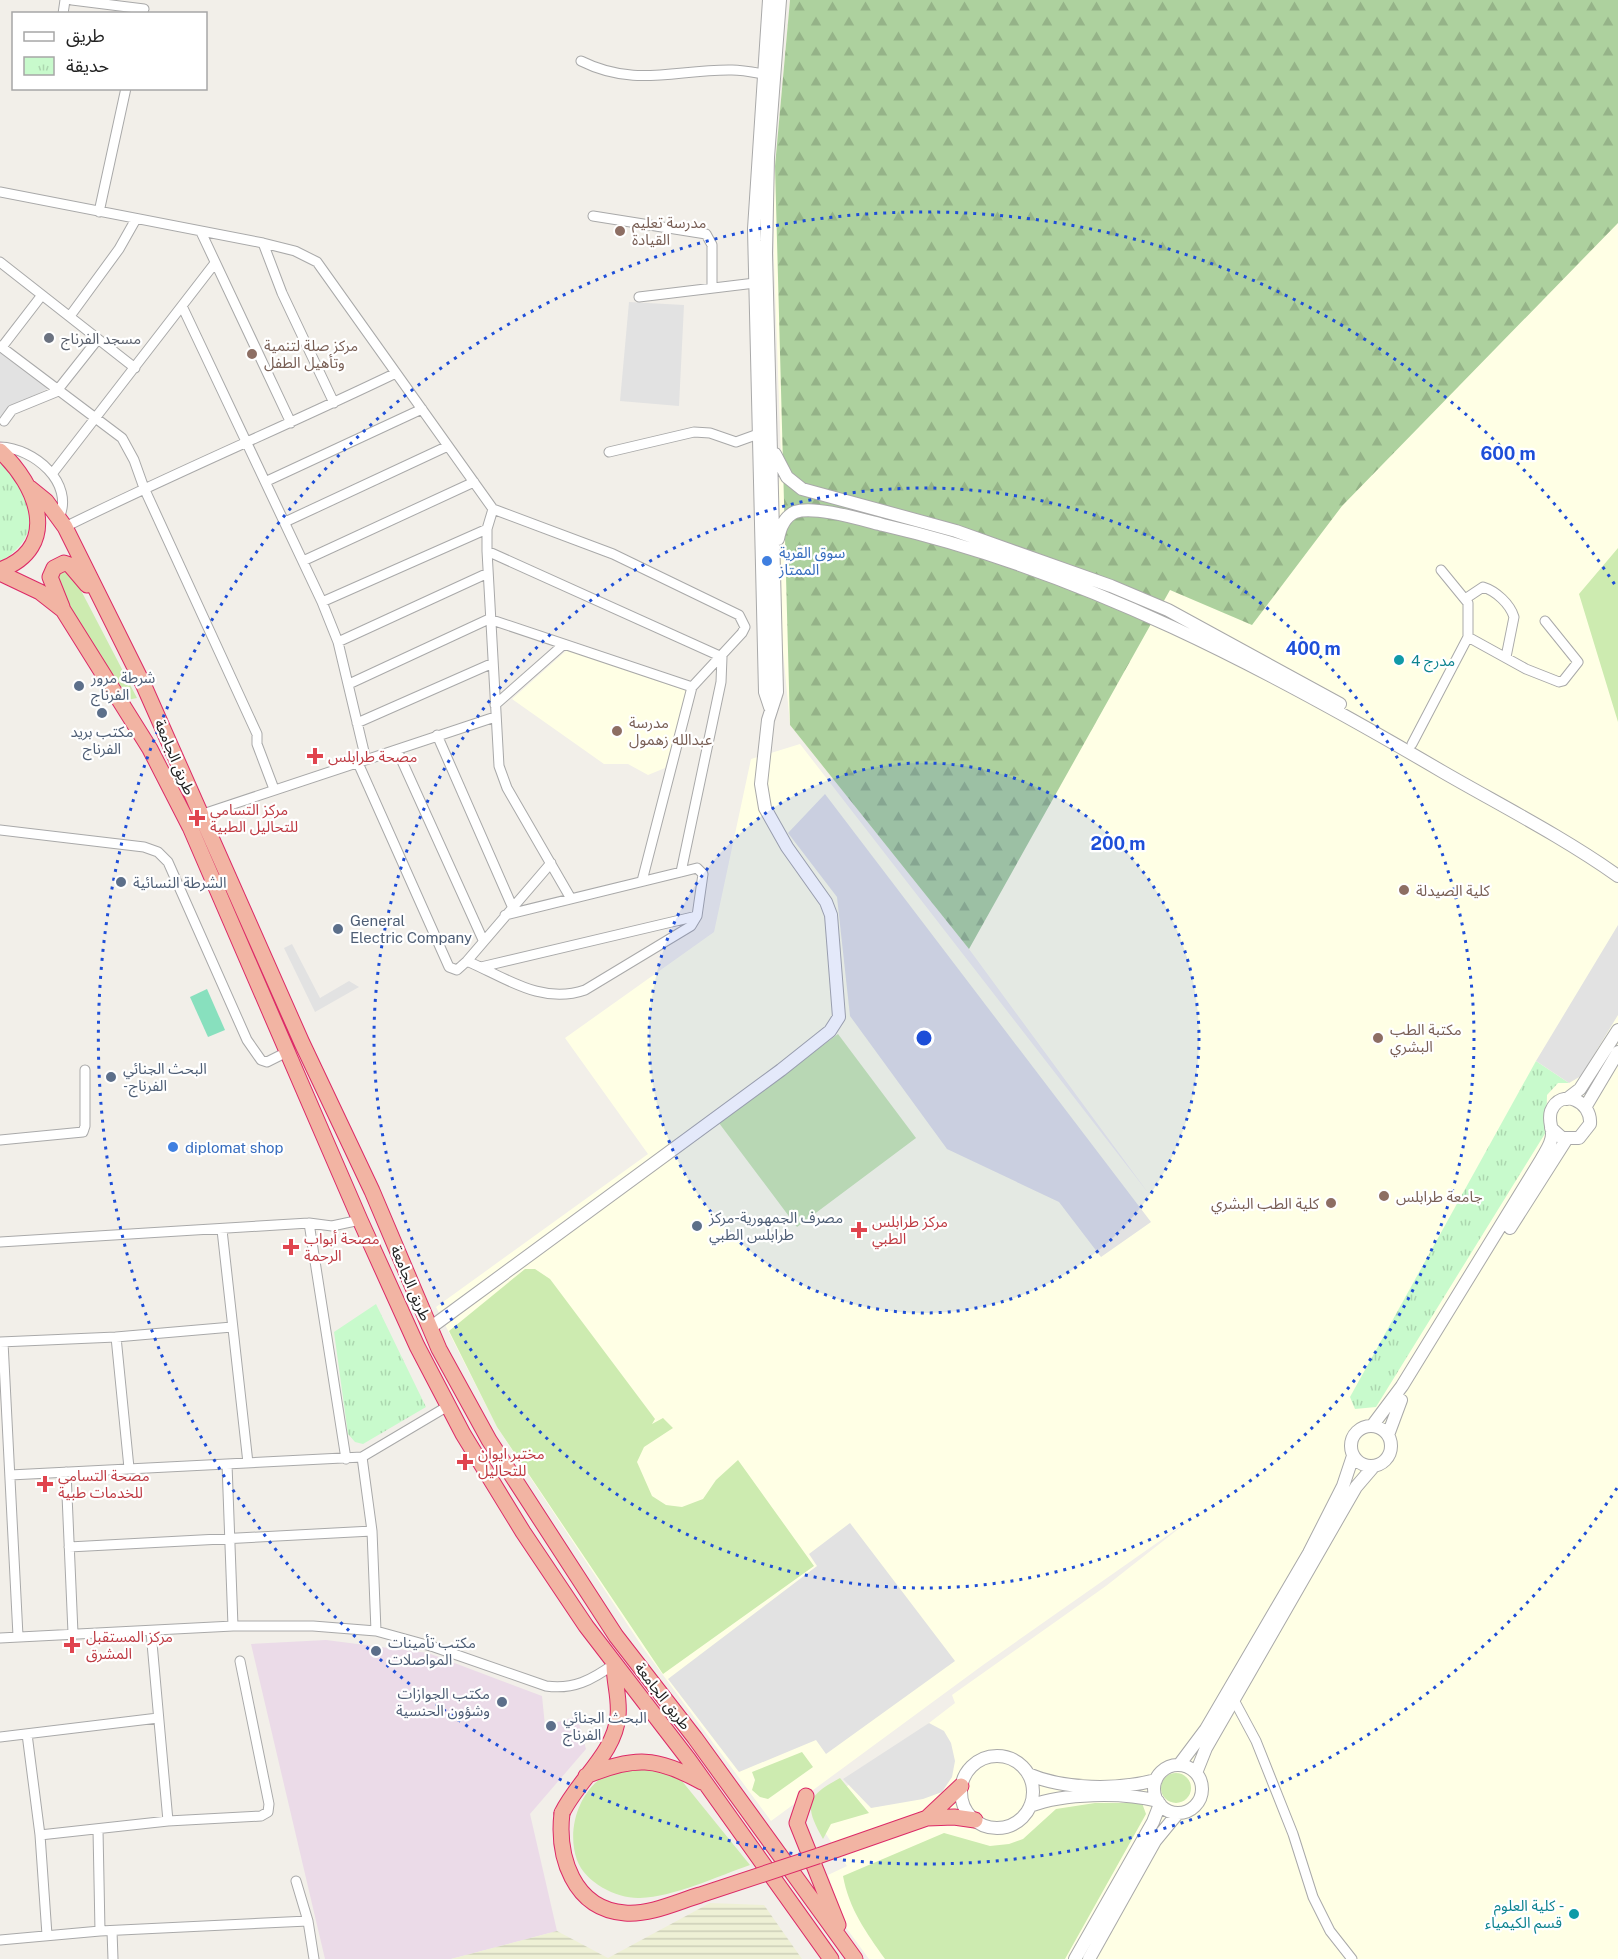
<svg xmlns="http://www.w3.org/2000/svg" width="1618" height="1959" font-family="'Public Sans','Noto Sans Arabic',sans-serif">
<style>
.industrial{fill:#ebdbe8}
.education{fill:#ffffe5}
.farmland{fill:url(#farmland-rules)}
.grass{fill:#cdebb0}
.forest{fill:url(#forest-firs)}
.park{fill:url(#park-tufts)}
.pitch{fill:#88e0be}
.parking{fill:#e2e2e2}
.lines{fill:none;stroke-linecap:round;stroke-linejoin:round}
.minor-casing{stroke:#a9a9a9;stroke-width:11}
.tertiary-casing{stroke:#a9a9a9;stroke-width:14}
.trunk-casing{stroke:#dc2a67;stroke-width:17}
.minor{stroke:#fff;stroke-width:9}
.tertiary{stroke:#fff;stroke-width:12}
.trunk{stroke:#f2b4a3;stroke-width:15}
.trunk-bridge-casing{stroke:#dc2a67;stroke-width:17;stroke-linecap:butt}
.trunk-bridge{stroke:#f2b4a3;stroke-width:15}
.ring{fill:none;stroke:#1d4ed8;stroke-width:3;stroke-dasharray:3 6}
.education-dot{fill:#8d6e63;stroke:#fff;stroke-width:2}
.worship-dot{fill:#6b7280;stroke:#fff;stroke-width:2}
.shop-dot{fill:#3f7fe0;stroke:#fff;stroke-width:2}
.culture-dot{fill:#0f9aa8;stroke:#fff;stroke-width:2}
.service-dot{fill:#5c6f8a;stroke:#fff;stroke-width:2}
.health-dot{fill:#e0444e;stroke:#fff;stroke-width:2}
.labels{text-anchor:middle;dominant-baseline:central;stroke-width:4.5;stroke-linejoin:round;paint-order:stroke}
.education-label{font-size:15px;fill:#785e54;stroke:#fff;text-anchor:start}
.worship-label{font-size:15px;fill:#5b616d;stroke:#fff;text-anchor:start}
.shop-label{font-size:15px;fill:#366cbe;stroke:#fff;text-anchor:start}
.culture-label{font-size:15px;fill:#0d838f;stroke:#fff;text-anchor:start}
.service-label{font-size:15px;fill:#4e5e75;stroke:#fff;text-anchor:start}
.health-label{font-size:15px;fill:#be3a42;stroke:#fff;text-anchor:start}
.street-label{font-size:15px;fill:#222;stroke:#fff}
.centre{fill:#1d4ed8;stroke:#fff;stroke-width:3}
.ring-label{font-size:18px;text-anchor:middle;font-weight:bold;fill:#1d4ed8;stroke:#fff;stroke-width:4.5;stroke-linejoin:round;paint-order:stroke}
</style>
<defs>
<pattern id="farmland-rules" width="6" height="5" patternUnits="userSpaceOnUse" patternTransform="scale(1.5)"><rect width="6" height="5" fill="#eef0d5"/><path d="M0 2.5h6" fill="none" stroke="#ccceb7"/></pattern>
<pattern id="forest-firs" width="22" height="20" patternUnits="userSpaceOnUse" patternTransform="scale(1.5)"><rect width="22" height="20" fill="#add19e"/><path d="M5 1l3.5 6h-7zM16 11l3.5 6h-7z" fill="#95b388"/></pattern>
<pattern id="park-tufts" width="24" height="20" patternUnits="userSpaceOnUse" patternTransform="scale(1.5)"><rect width="24" height="20" fill="#c8facc"/><path d="M3 7l-1-3M5 7V3M7 7l1-3M15 17l-1-3M17 17v-4M19 17l1-3" fill="none" stroke="#acd6af"/></pattern>
</defs>
<rect width="100%" height="100%" fill="#f2efe9"/>
<path class="industrial" d="M326,1640L428,1653L542,1696L545,1726L577,1716L586,1749L530,1814L557,1931L451,1959H325L251,1644Z"/>
<path class="education" d="M790,0H1618V1959H869L847,1929L828,1875L847,1866L812,1813L955,1703L952,1695L1106,1586L1191,1519L983,1665L771,1821L643,1648L497,1427L436,1307L648,1154L565,1038L714,932L751,759L800,744L1149,1194L969,949L790,725L774,555L781,457L774,261V177Z
M567,650L689,690L665,768L648,775L628,764H604L512,699Z"/>
<path class="farmland" d="M710,1903L764,1905L802,1959H451L557,1931L608,1958Z"/>
<path class="grass" d="M1618,548V722L1579,594Z
M60,567L74,577L137,698L127,700L60,595L56,568Z
M838,1034L916,1138L797,1227L719,1123Z
M525,1269H535L550,1279L655,1419L652,1424L663,1418L673,1428L644,1447L637,1462L652,1496L666,1505L682,1507L703,1499L716,1480L738,1460L814,1566L663,1674L497,1427L449,1331Z
M802,1752L813,1767L768,1799L760,1797L752,1790L755,1780L752,1772Z
M664,1768L682,1781L750,1865C718,1876 674,1897 640,1898C618,1899 585,1883 577,1860C565,1826 582,1781 618,1769C631,1765 651,1769 664,1768Z
M1161 1788a15 15 0 1 1 30 0a15 15 0 1 1-30 0Z
M840,1778L869,1813L831,1824L823,1839C803,1804 807,1796 840,1778Z
M1095,1803H1142L1146,1814L1065,1959H885C866,1932 849,1909 843,1876L944,1833L990,1846L1009,1844L1023,1839L1056,1809Z"/>
<path class="forest" d="M790,0H1618V223L1342,506L1252,625L1170,590L969,949L790,725L775,166Z"/>
<path class="park" d="M0,461C36,493 46,535 0,562Z
M1536,1061L1569,1083H1558L1547,1095L1546,1132L1376,1407L1355,1409L1350,1397Z
M376,1304L426,1407L363,1444L355,1442L348,1434L334,1332Z"/>
<path class="pitch" d="M207,989L225,1030L208,1037L190,997Z"/>
<path class="parking" d="M629,302L684,305L679,406L620,401Z
M0,351L49,388L13,406L0,419Z
M825,794L1151,1222L1101,1257L1059,1202L947,1149L850,1016L837,897L788,833Z
M1618,925V1015L1581,1076L1569,1083L1536,1061Z
M292,944L320,998L349,981L359,987L315,1012L284,948Z
M850,1523L955,1661L826,1754L816,1740L739,1772L668,1679L817,1566L809,1554Z
M929,1723L944,1731L951,1743L955,1761L952,1777L942,1792L923,1799L871,1808L843,1779Z"/>
<g class="lines">
<g class="minor-casing">
<path id="minor" d="M72,0L144,9
M63,14L65,0
M581,61C635,88 676,69 732,70C744,70 757,73 769,75
M0,192L263,243L295,251L317,262L493,509L613,554L739,615L745,627L742,633L692,687L642,881
M99,212L126,88
M593,216L706,234L712,245V288
M201,232L291,423
M263,243L282,293L334,403
M0,262L135,368
M639,297L755,283
M182,306L322,602L338,642L366,760
M70,316L119,249L136,219
M0,346L122,438L134,460L144,488L257,734V744L274,789
M2,347L42,295
M4,421L12,410L56,392L98,339
M0,447C34,448 75,483 59,518
M609,452L694,432L710,433L736,442L761,433
M52,474L215,263
M267,481L422,409
M493,509L487,529V551L499,766L507,788L570,897
M285,522L448,446
M65,527C174,473 286,426 396,373
M487,551L722,657L721,682L681,872
M303,561L474,482
M1465,599L1483,587C1496,591 1510,604 1514,617L1506,657
M322,602L487,529
M1468,637L1526,669L1559,682L1563,681L1578,662L1545,621
M338,642L488,573
M349,684L489,619L692,687
M495,705L563,645
M357,723L493,663
M437,735L512,906
M1412,744L1468,637V603L1441,570
M397,750L483,940
M358,763L449,967L457,970L467,961L551,863
M200,815L495,717
M0,830L144,847L158,852L168,862L247,1040L261,1060L267,1062L289,1051
M467,961C506,978 542,1005 585,990L691,926L697,916L703,874L697,868L681,872L505,915
M481,967L697,916
M0,1140L83,1132L85,1126V1070
M309,1223L346,1459
M222,1230L248,1463
M0,1242L309,1223L332,1226L360,1220
M116,1337L129,1468
M0,1342L116,1337L232,1327
M3,1342L18,1636
M362,1457L372,1531L376,1631
M227,1464L233,1626
M66,1472L73,1633
M10,1475L362,1457L448,1406
M69,1547L372,1531
M151,1632L168,1821
M0,1638L233,1626H313L376,1631L434,1647L546,1686C573,1690 592,1680 614,1664
M1234,1700L1256,1741L1293,1834L1313,1897L1330,1931L1352,1959
M27,1734L40,1835L47,1935
M0,1737L158,1718
M98,1830L100,1931
M40,1835L168,1821L261,1816L268,1812L269,1804L240,1661
M296,1881L308,1921L314,1959
M112,1931L113,1959
M0,1940L100,1931L308,1921"/>
</g>
<g class="tertiary-casing">
<path id="tertiary" d="M769,0L754,229L765,692L770,707
M775,454L787,477L802,489L956,531L1111,586L1168,610L1340,704
M778,539C780,528 784,517 795,512C814,505 863,520 883,525C1083,571 1268,669 1443,772C1502,806 1563,837 1618,876
M1567,1099L1580,1089L1618,1030
M1586,1106L1618,1052
M1510,1228L1566,1140
M430,1328L781,1070L830,1031L839,1017L831,915L826,902L787,847L765,808L761,784L768,720L777,692L766,253L768,157L780,0
M1372,1426L1402,1386L1541,1160C1545,1152 1552,1144 1552,1134C1552,1126 1548,1120 1551,1111C1561,1087 1592,1101 1590,1124L1579,1138H1562L1551,1128
M1351 1446a20 20 0 1 1 40 0a20 20 0 1 1-40 0Z
M1388,1435L1401,1400
M961 1792a36 36 0 1 1 72 0a36 36 0 1 1-72 0Z
M1179,1765L1206,1729L1309,1553L1343,1486L1353,1456
M1154 1789a24 24 0 1 1 48 0a24 24 0 1 1-48 0Z
M1196,1773L1206,1748L1356,1487L1374,1466
M1028,1774C1065,1790 1118,1790 1156,1780
M1030,1806C1064,1793 1122,1792 1158,1801
M1075,1959L1153,1822L1160,1804
M1089,1959L1155,1841L1178,1813"/>
</g>
<g class="trunk-casing">
<path id="trunk" d="M0,451C37,485 62,547 0,570
M30,488L46,501L65,527L144,686L302,1043L372,1191L439,1349L489,1440L616,1636L695,1738L855,1959
M0,573L40,592L63,610L150,749L190,827L360,1220L417,1346L463,1434L523,1532L586,1626L689,1760L831,1959
M62,607L50,577L54,568L64,563L70,565L87,585
M586,1776C634,1756 657,1757 702,1782
M806,1796L797,1823L838,1925
M562,1813C578,1780 615,1753 618,1716C620,1699 614,1682 614,1664
M927,1818L961,1786
M818,1856L927,1818L954,1817L975,1820"/>
</g>
<use href="#minor" class="minor"/>
<use href="#tertiary" class="tertiary"/>
<use href="#trunk" class="trunk"/>
<g class="trunk-bridge-casing">
<path id="trunk-bridge" d="M562,1813C557,1856 573,1909 625,1913C650,1915 677,1902 700,1895C740,1882 779,1869 818,1856"/>
</g>
<use href="#trunk-bridge" class="trunk-bridge"/>
</g>
<circle cx="924" cy="1038" r="275" fill="#1d4ed8" fill-opacity=".12"/>
<g class="ring">
<circle cx="924" cy="1038" r="275"/>
<circle cx="924" cy="1038" r="550"/>
<path d="M1617 1488A826 826 0 1 1 1617 588"/>
</g>
<g class="education-dot">
<circle cx="620" cy="231" r="6"/>
<circle cx="252" cy="354" r="6"/>
<circle cx="617" cy="731" r="6"/>
<circle cx="1404" cy="890" r="6"/>
<circle cx="1378" cy="1038" r="6"/>
<circle cx="1384" cy="1196" r="6"/>
<circle cx="1331" cy="1203" r="6"/>
</g>
<circle class="worship-dot" cx="49" cy="338" r="6"/>
<g class="shop-dot">
<circle cx="767" cy="561" r="6"/>
<circle cx="173" cy="1147" r="6"/>
</g>
<g class="culture-dot">
<circle cx="1399" cy="660" r="6"/>
<circle cx="1574" cy="1914" r="6"/>
</g>
<g class="service-dot">
<circle cx="79" cy="686" r="6"/>
<circle cx="102" cy="713" r="6"/>
<circle cx="121" cy="882" r="6"/>
<circle cx="338" cy="929" r="6"/>
<circle cx="111" cy="1077" r="6"/>
<circle cx="697" cy="1226" r="6"/>
<circle cx="376" cy="1651" r="6"/>
<circle cx="502" cy="1702" r="6"/>
<circle cx="551" cy="1726" r="6"/>
</g>
<g class="health-dot">
<path d="M312 747h6v6h6v6h-6v6h-6v-6h-6v-6h6z"/>
<path d="M194 809h6v6h6v6h-6v6h-6v-6h-6v-6h6z"/>
<path d="M856 1221h6v6h6v6h-6v6h-6v-6h-6v-6h6z"/>
<path d="M288 1238h6v6h6v6h-6v6h-6v-6h-6v-6h6z"/>
<path d="M462 1453h6v6h6v6h-6v6h-6v-6h-6v-6h6z"/>
<path d="M42 1475h6v6h6v6h-6v6h-6v-6h-6v-6h6z"/>
<path d="M69 1636h6v6h6v6h-6v6h-6v-6h-6v-6h6z"/>
</g>
<g class="labels">
<g class="education-label">
<text x="632" y="222">مدرسة تعليم<tspan x="632" dy="17">القيادة</tspan></text>
<text x="264" y="345">مركز صلة لتنمية<tspan x="264" dy="17">وتأهيل الطفل</tspan></text>
<text x="629" y="722">مدرسة<tspan x="629" dy="17">عبدالله زهمول</tspan></text>
<text x="1416" y="890">كلية الصيدلة</text>
<text x="1390" y="1029">مكتبة الطب<tspan x="1390" dy="17">البشري</tspan></text>
<text x="1396" y="1196">جامعة طرابلس</text>
<text x="1319" y="1203" text-anchor="end">كلية الطب البشري</text>
</g>
<g class="worship-label">
<text x="61" y="338">مسجد الفرناج</text>
</g>
<g class="shop-label">
<text x="779" y="552">سوق القرية<tspan x="779" dy="17">الممتاز</tspan></text>
<text x="185" y="1147">diplomat shop</text>
</g>
<g class="culture-label">
<text x="1411" y="660">مدرج 4</text>
<text x="1562" y="1905" text-anchor="end">كلية العلوم -<tspan x="1562" dy="17">قسم الكيمياء</tspan></text>
</g>
<g class="service-label">
<text x="91" y="677">شرطة مرور<tspan x="91" dy="17">الفرناج</tspan></text>
<text x="102" y="731" text-anchor="middle">مكتب بريد<tspan x="102" dy="17">الفرناج</tspan></text>
<text x="133" y="882">الشرطة النسائية</text>
<text x="350" y="920">General<tspan x="350" dy="17">Electric Company</tspan></text>
<text x="123" y="1068">البحث الجنائي<tspan x="123" dy="17">-الفرناج</tspan></text>
<text x="709" y="1217">مصرف الجمهورية-مركز<tspan x="709" dy="17">طرابلس الطبي</tspan></text>
<text x="388" y="1642">مكتب تأمينات<tspan x="388" dy="17">المواصلات</tspan></text>
<text x="490" y="1693" text-anchor="end">مكتب الجوازات<tspan x="490" dy="17">وشؤون الحنسية</tspan></text>
<text x="563" y="1717">البحث الجنائي<tspan x="563" dy="17">الفرناج</tspan></text>
</g>
<g class="health-label">
<text x="328" y="756">مصحة طرابلس</text>
<text x="210" y="809">مركز التسامي<tspan x="210" dy="17">للتحاليل الطبية</tspan></text>
<text x="872" y="1221">مركز طرابلس<tspan x="872" dy="17">الطبي</tspan></text>
<text x="304" y="1238">مصحة أبواب<tspan x="304" dy="17">الرحمة</tspan></text>
<text x="478" y="1453">مختبر ايوان<tspan x="478" dy="17">للتحاليل</tspan></text>
<text x="58" y="1475">مصحة التسامي<tspan x="58" dy="17">للخدمات طبية</tspan></text>
<text x="86" y="1636">مركز المستقبل<tspan x="86" dy="17">المشرق</tspan></text>
</g>
<g class="street-label">
<text transform="translate(175 757) rotate(67)">طريق الجامعة</text>
<text transform="translate(411 1283) rotate(67)">طريق الجامعة</text>
<text transform="translate(663 1696) rotate(52)">طريق الجامعة</text>
</g>
</g>
<circle cx="924" cy="1038" r="9" class="centre"/>
<g class="ring-label">
<text x="1508" y="460">600 m</text>
<text x="1313" y="655">400 m</text>
<text x="1118" y="850">200 m</text>
</g>
<rect x="12" y="12" width="195" height="78" fill="#ffffff" stroke="#a7a7a7" stroke-width="1.5"/>
<rect x="24" y="32" width="30" height="9" fill="#ffffff" stroke="#a7a7a7" stroke-width="1.5"/>
<text x="66" y="42" font-size="18" fill="#222222">طريق</text>
<rect x="24" y="57" width="30" height="18" fill="url(#park-tufts)" stroke="#a7a7a7" stroke-width="1.5"/>
<text x="66" y="72" font-size="18" fill="#222222">حديقة</text>
</svg>
